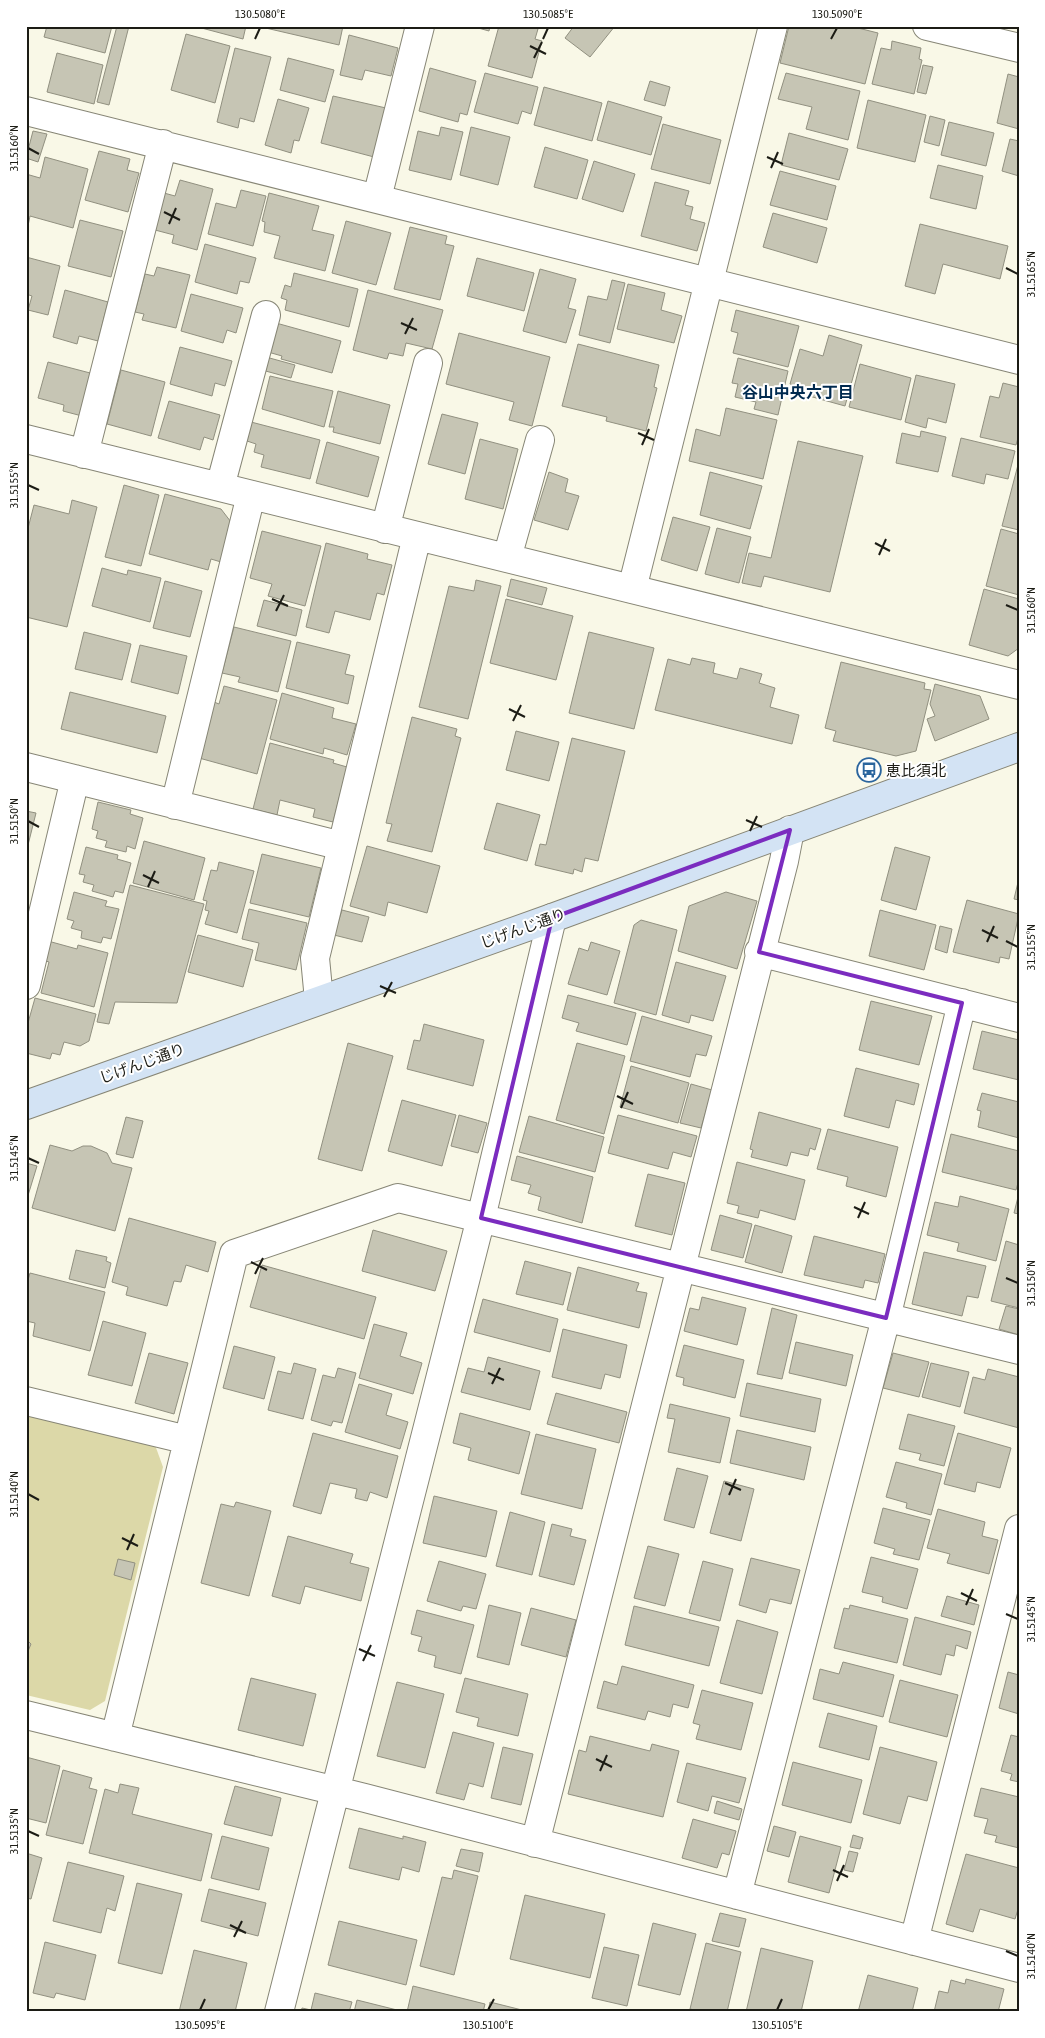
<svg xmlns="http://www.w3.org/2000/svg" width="1045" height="2038" font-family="'Asap Condensed','Noto Sans JP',sans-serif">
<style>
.green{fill:#dcd8a8}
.building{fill:#c6c5b4;stroke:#919080}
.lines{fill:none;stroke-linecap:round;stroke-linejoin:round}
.street-casing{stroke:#878676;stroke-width:30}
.secondary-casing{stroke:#878676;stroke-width:30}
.street{stroke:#fff;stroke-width:28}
.secondary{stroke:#d3e3f4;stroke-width:28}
.marked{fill:none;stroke:#7b2cbf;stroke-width:4;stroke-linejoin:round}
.ticks{fill:none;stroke:#1c1c15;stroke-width:2}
.labels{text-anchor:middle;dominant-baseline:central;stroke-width:4;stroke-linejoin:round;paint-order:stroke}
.poi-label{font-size:15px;fill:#1c1c15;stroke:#fff;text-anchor:start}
.street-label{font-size:15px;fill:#1c1c15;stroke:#fff}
.neighbourhood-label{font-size:16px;font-weight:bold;fill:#002a4f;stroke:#fff}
.neatline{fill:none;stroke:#1c1c15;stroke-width:2}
.ticks-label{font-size:12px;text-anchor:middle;fill:#1c1c15}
</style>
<rect width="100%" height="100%" fill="#f9f8e7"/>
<path class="green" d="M26,1414L155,1445L163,1467L105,1701L90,1710L26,1695Z"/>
<path class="building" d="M47,26H112L105,53L44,37Z
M117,26H129L109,105L97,102Z
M194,26H246L243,39Z
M257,26H343L339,45Z
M471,26H490L489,31Z
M499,26H529L538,29L535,39L542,41L532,78L488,66Z
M574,26H615L590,57L565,38Z
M789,26H850L878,33L865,84L780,63Z
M186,34L230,46L215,103L171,90Z
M349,35L398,48L391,76L365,70L362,80L340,75Z
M892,41L921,48L919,59L922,60L914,94L872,84L881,48L891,50Z
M235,48L271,57L254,122L240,118L238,128L217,122Z
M57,53L103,65L94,104L47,92Z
M288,58L334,70L325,102L280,90Z
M923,65L933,67L926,94L917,92Z
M430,68L476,81L467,115L460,113L458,122L419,111Z
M485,73L538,87L531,114L522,111L518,124L474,112Z
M786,73L860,91L848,140L806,129L812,107L778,99Z
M1008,74L1019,77V129L997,123Z
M650,81L670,87L665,106L644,100Z
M544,87L602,103L592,141L534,125Z
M333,96L386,108L374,157L321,143Z
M278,99L309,108L299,141L294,140L291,153L265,145Z
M868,100L926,115L915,162L857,148Z
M608,101L662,117L651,155L597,140Z
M930,116L945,120L939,146L924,142Z
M949,122L994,133L986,166L941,155Z
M663,124L721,140L710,184L651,169Z
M441,127L463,132L451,180L409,170L418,131L439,136Z
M471,127L510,137L498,185L460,175Z
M33,131L47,134L38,162L26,158Z
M789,133L848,149L839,180L781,165Z
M1010,139L1019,141V176L1002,171Z
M545,147L588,160L577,199L534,187Z
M99,151L130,159L127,170L139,173L128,212L85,200Z
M45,157L88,169L73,228L30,216L28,226H26V174L40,178Z
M594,161L635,174L623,212L582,199Z
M938,165L983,176L976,209L930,198Z
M780,171L836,186L827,220L770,205Z
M180,180L213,189L197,250L172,243L174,235L155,230L164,193L175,196Z
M655,182L689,191L685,205L693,207L690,219L705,223L697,251L641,236Z
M241,190L266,196L253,246L208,234L216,203L236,208Z
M269,193L319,206L312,230L334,235L325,271L274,258L280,236L264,232L265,222L262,221Z
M773,213L827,228L817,263L763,247Z
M80,220L123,231L111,277L68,266Z
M346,221L391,233L376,285L332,273Z
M920,224L1008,246L1000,279L943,264L935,294L905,286Z
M410,227L447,236L445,244L454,246L440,300L394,289Z
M205,244L256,258L249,283L240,281L237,294L195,282Z
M26,257L60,266L48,315L28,310L32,296L26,294Z
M477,258L534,273L524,311L467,296Z
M157,267L190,275L176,328L142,320L144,314L135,312L145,274L154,276Z
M540,269L576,279L568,308L576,310L566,343L523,331Z
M294,273L358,289L349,327L285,310L287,300L281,298L285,285L291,287Z
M612,280L625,283L610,343L579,335L588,296L607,300Z
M628,284L665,293L661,310L682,316L674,343L617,329Z
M65,290L108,302L98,341L79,336L77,344L53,337Z
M368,290L443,310L432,349L406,343L403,356L389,353L387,359L353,350Z
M191,294L243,308L236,333L227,330L223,343L181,331Z
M736,310L799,326L788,367L733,353L738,333L731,331Z
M276,323L341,341L332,373L281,359L282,356L268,352Z
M459,333L550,357L532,426L509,420L514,402L446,384Z
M829,335L862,345L845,406L809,396L811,390L790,384L800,349L823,356Z
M578,344L659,365L654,387L657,388L646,431L606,421L607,417L562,406Z
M180,347L232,361L225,386L215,383L212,396L170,384Z
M266,357L295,365L291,378L262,370Z
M738,358L788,371L778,415L754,409L756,402L735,397L738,384L732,383Z
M48,362L94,374L82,416L63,411L64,405L38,398Z
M860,364L911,378L901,420L849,407Z
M121,370L165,382L151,436L107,424Z
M916,375L955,384L946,423L928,418L926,428L905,422Z
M270,376L333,391L324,427L262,409Z
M1003,383L1019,387V434L1016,445L980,437L990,396L999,398Z
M338,391L390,405L380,444L333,432L334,427H329Z
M169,401L220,415L213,440L204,437L200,450L158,438Z
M726,408L777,420L763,479L689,461L696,429L720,436Z
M442,414L478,423L465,474L428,464Z
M251,422L320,440L310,479L261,467L264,455L254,452L256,444L247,441Z
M921,431L946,437L938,472L896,463L902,433L920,437Z
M961,438L1015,451L1008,479L986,474L984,484L952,476Z
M480,439L518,449L503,509L465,499Z
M798,441L863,456L830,592L764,576L761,587L742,583L749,553L771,558Z
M327,442L379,457L368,497L316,483Z
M1019,461V530L1002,526Z
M549,472L568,479L565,492L579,496L568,530L534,520Z
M710,472L762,486L750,529L700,515Z
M124,485L159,495L141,566L105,557Z
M165,494L221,509L231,522L221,562L211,559L208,570L149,554Z
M72,500L97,507L67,627L26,617V536L34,505L69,514Z
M673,517L710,527L697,571L661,560Z
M717,528L751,537L739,583L705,574Z
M1001,529L1019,534V595L986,586Z
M262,531L321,546L305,606L268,596L272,584L250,578Z
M326,543L368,554L367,559L392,565L384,595L377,593L370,620L335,611L329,633L306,627Z
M102,568L127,575L128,570L161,578L150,622L92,606Z
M511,579L547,588L542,605L507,596Z
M476,580L501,586L468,719L419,707L449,586L474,591Z
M165,581L202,591L190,637L153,628Z
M984,589L1019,599V648L1008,656L969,645Z
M506,599L573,616L556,680L490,663Z
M264,600L302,610L296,636L257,626Z
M234,627L291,641L278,692L238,682L240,677L222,673Z
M84,632L131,644L122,680L75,669Z
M589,632L654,648L634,729L569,713Z
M297,642L350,655L345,674L354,676L348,704L286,688Z
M140,645L187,656L178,694L131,682Z
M692,658L715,663L713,673L737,679L740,668L762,674L759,683L775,688L770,707L799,715L792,744L655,710L668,659L690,665Z
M841,662L925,683L924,689L931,690L916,751L896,756L833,741L836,731L825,728Z
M935,684L980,696L989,719L935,741L927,719L935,716L930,704Z
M224,686L277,700L257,774L199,758L214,702L219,704Z
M70,692L166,716L157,753L61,729Z
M282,693L334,708L332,718L356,724L347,755L324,748L323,754L270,739Z
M412,717L457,729L455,736L461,738L432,852L387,841L392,824L386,823Z
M516,731L559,742L549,781L506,770Z
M572,738L625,751L598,861L585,858L582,872L574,869L573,874L535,865L540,844L546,845Z
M270,743L334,760L333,763L347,767L333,822L313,817L315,809L280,800L277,815L253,809Z
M98,802L131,810L130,814L143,818L135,849L127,846L126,852L105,847L107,841L96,838L98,831L92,829Z
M497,803L540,815L527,861L484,849Z
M26,811L36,813L26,853Z
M144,841L205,858L194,900L133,883Z
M367,846L440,866L427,913L388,902L385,916L350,906Z
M86,847L118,855L117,859L131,863L123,893L115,891L113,897L92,891L94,885L83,882L85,875L79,874Z
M895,847L930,857L916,910L881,900Z
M262,854L321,868L309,917L250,903Z
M219,862L254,871L237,933L205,924L209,911L205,910L207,901L203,900L211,870L217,871Z
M1019,878V900L1014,899Z
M130,885L204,904L177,1003L115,1002L109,1024L97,1022Z
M74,892L107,901L105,906L119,909L111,939L103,937L101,943L81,938L82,931L71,928L74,921L67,919Z
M726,892L757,901L737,969L678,951L689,906Z
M967,900L1019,914L1009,959L1000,957L999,963L953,952Z
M249,909L307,923L296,970L255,960L259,943L242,939Z
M342,910L369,917L362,942L334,935Z
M880,910L936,925L924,970L869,956Z
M641,920L677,930L656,1015L614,1003L634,925Z
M940,926L952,929L947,953L935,949Z
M198,935L253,950L243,987L188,972Z
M48,941L77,949L78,945L108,953L94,1007L41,993L49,962L43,960Z
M591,942L620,951L607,995L568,984L579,948L588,951Z
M676,962L726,976L713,1021L691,1015L689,1023L662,1015Z
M568,995L636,1013L627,1045L576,1031L579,1023L562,1018Z
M35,998L96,1014L89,1041L80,1046L64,1042L60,1055L52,1053L50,1059L26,1053V1030Z
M871,1001L932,1016L919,1065L859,1050Z
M642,1016L712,1036L706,1056L696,1054L690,1077L630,1061Z
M424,1024L484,1040L473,1086L407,1069L414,1040L420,1041Z
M982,1031L1019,1040V1080L973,1069Z
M348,1043L393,1056L362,1171L318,1159Z
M577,1043L625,1056L604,1134L556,1120Z
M631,1066L689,1083L678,1123L620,1107Z
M856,1068L919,1084L914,1105L896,1100L889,1128L844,1116Z
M691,1084L712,1090L701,1128L680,1123Z
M982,1093L1019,1102V1138L978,1127L981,1111L977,1110Z
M402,1100L456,1115L442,1166L388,1151Z
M759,1112L821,1129L815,1150L810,1148L808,1156L791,1152L787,1166L751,1157L753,1150L750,1149Z
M459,1115L487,1123L478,1153L451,1146Z
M618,1115L697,1136L691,1157L673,1152L668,1169L608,1153Z
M529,1116L604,1137L595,1172L519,1152Z
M126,1117L143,1121L133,1158L116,1154Z
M828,1129L898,1147L886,1197L846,1186L848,1177L817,1169Z
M951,1134L1019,1151V1179L1016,1190L942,1172Z
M50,1145L72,1151L83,1146H91L107,1153L112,1163L132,1168L115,1231L32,1208Z
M517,1156L593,1177L582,1223L538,1210L541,1197L528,1193L531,1185L511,1180Z
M737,1162L805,1180L795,1220L760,1210L758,1218L737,1213L739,1206L727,1203Z
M26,1163L37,1166L26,1202Z
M648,1174L685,1183L672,1235L635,1226Z
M1019,1193V1214L1014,1213Z
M960,1196L1009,1209L996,1261L957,1251L959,1243L927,1235L935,1202L958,1207Z
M720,1215L752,1224L743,1258L711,1250Z
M129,1218L216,1242L208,1272L186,1265L181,1282L174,1281L167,1306L126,1295L128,1287L112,1282Z
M755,1225L792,1236L782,1273L745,1262Z
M373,1230L447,1251L435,1291L362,1271Z
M814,1236L885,1254L878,1283L865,1280L863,1288L804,1275Z
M1006,1241L1019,1245V1308L991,1301Z
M76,1250L107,1257L106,1261L111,1263L105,1288L69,1279Z
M924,1252L986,1266L978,1298L967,1296L962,1316L912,1304Z
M525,1261L571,1273L563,1305L516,1294Z
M262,1265L376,1297L364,1339L250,1307Z
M578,1267L639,1283L636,1291L647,1293L639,1328L567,1310Z
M30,1273L105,1292L90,1351L33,1336L35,1323L26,1321V1287Z
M702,1297L746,1308L737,1345L684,1331L690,1308L699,1310Z
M483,1299L558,1319L550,1352L474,1332Z
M1006,1306L1019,1309V1335L999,1329Z
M772,1308L797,1315L782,1379L757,1374Z
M103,1321L146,1333L132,1386L88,1375Z
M374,1324L407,1333L400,1356L422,1363L413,1394L359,1378Z
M563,1329L627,1345L620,1378L605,1374L601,1389L552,1377Z
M796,1342L853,1355L846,1386L789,1373Z
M684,1345L744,1360L735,1398L683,1385L684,1378L676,1376Z
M234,1346L275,1357L264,1399L223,1388Z
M149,1353L188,1363L174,1414L135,1403Z
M893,1353L929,1362L919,1397L883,1388Z
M488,1357L540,1371L530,1410L461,1392L468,1368L484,1372Z
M294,1363L316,1369L303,1419L268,1410L278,1371L291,1374Z
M931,1363L969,1372L960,1407L922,1397Z
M338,1368L356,1373L342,1423L333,1421L331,1426L311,1420L323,1375L335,1378Z
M988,1369L1019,1377V1428L964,1413L973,1377L985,1380Z
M747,1383L821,1399L815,1432L740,1416Z
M359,1384L392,1394L386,1415L408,1422L400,1449L345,1432Z
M556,1393L627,1412L619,1443L547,1424Z
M670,1404L730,1418L720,1463L668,1452L675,1419L667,1418Z
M460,1413L530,1432L519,1474L468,1460L471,1448L453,1443Z
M908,1414L955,1426L944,1466L919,1460L921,1454L899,1449Z
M737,1430L811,1447L804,1480L730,1463Z
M313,1433L398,1456L387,1498L370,1492L367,1501L355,1498L357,1489L330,1483L321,1514L293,1506Z
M958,1433L1011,1448L1000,1488L977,1482L975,1492L944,1484Z
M536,1434L596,1449L582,1509L521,1494Z
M896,1462L942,1474L931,1515L906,1508L907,1503L886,1497Z
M677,1468L708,1476L694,1528L664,1520Z
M724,1481L754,1489L741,1541L710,1533Z
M434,1496L497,1511L486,1557L423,1543Z
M236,1502L271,1511L249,1596L201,1583L221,1504L234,1507Z
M883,1508L930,1520L919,1560L893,1554L895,1549L874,1543Z
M938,1509L985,1522L982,1536L998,1540L989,1574L947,1563L950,1554L927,1548Z
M510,1512L545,1522L532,1575L496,1566Z
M552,1524L572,1529L570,1536L586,1540L574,1585L539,1576Z
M288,1536L353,1554L350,1563L369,1568L361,1601L305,1586L300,1604L272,1596Z
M648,1546L679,1554L665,1606L634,1598Z
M871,1557L918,1569L907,1609L882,1602L883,1597L862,1592Z
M751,1558L800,1570L791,1604L770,1599L766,1613L739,1605Z
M118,1559L135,1563L131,1580L114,1575Z
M439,1561L486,1574L476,1609L463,1606L461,1611L427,1601Z
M703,1561L733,1569L720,1621L689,1613Z
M947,1596L979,1605L974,1625L941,1616Z
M489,1605L521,1613L509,1665L477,1657Z
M850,1605L908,1619L897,1663L834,1648L844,1608L849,1609Z
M634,1606L719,1627L709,1666L625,1645Z
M531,1608L576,1620L566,1657L521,1645Z
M417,1610L474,1625L461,1674L434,1667L436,1656L418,1651L422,1637L411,1634Z
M915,1617L971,1632L967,1649L956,1645L954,1656L946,1654L941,1675L903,1665Z
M737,1620L778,1632L762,1694L720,1683Z
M26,1639L31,1644L26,1656Z
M843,1662L894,1675L883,1717L813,1699L820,1669L839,1674Z
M622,1666L694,1685L688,1708L673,1704L670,1717L648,1711L645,1720L597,1708L604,1681L617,1685Z
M1008,1672L1019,1675V1714L999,1708Z
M251,1678L316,1694L303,1746L238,1730Z
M465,1678L528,1694L518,1736L477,1726L479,1718L456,1712Z
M900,1680L958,1695L947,1737L889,1722Z
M397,1682L444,1694L425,1768L377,1756Z
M702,1690L753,1703L741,1750L696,1739L700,1725L693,1723Z
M828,1713L877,1726L869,1760L819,1747Z
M453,1732L494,1743L483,1787L469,1783L464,1800L436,1793Z
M1011,1735L1019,1737V1782L1010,1780L1012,1774L1001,1771Z
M590,1736L650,1751L652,1744L679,1751L663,1817L568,1794L579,1750L586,1752Z
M503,1747L533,1754L521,1805L491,1798Z
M880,1747L937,1762L927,1801L908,1796L900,1824L863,1814Z
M26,1757L60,1766L46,1823L26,1818Z
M793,1762L862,1780L851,1823L782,1805Z
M687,1763L746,1778L739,1803L712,1796L708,1811L677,1802Z
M63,1770L92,1778L89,1788L97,1790L83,1844L46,1835Z
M120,1784L139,1788L132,1814L212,1834L201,1881L89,1853L105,1789L118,1793Z
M235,1786L281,1798L272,1836L224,1824Z
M981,1788L1019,1797V1848L995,1842L997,1836L984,1833L988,1819L974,1816Z
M717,1801L742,1809L739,1820L714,1813Z
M693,1819L736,1831L729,1855L722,1853L717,1868L682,1858Z
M774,1826L796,1832L789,1857L767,1851Z
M359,1828L403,1839V1836L426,1842L419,1872L402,1867L399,1880L349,1868Z
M853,1835L863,1838L860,1849L850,1847Z
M222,1836L269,1848L259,1890L211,1878Z
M800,1836L841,1847L829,1893L788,1882Z
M461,1849L483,1853L479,1872L456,1866Z
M849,1851L858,1853L853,1872L844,1870Z
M26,1853L42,1858L31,1899L26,1898Z
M966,1854L1019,1868V1906L1015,1919L980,1909L973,1932L946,1924Z
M68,1862L124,1876L115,1911L107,1908L101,1933L53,1921Z
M454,1870L478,1876L454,1975L420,1966L442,1877L452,1879Z
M137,1883L182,1894L162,1974L118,1963Z
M209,1889L266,1903L258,1936L201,1921Z
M525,1895L605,1914L590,1978L510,1959Z
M720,1913L746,1919L739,1947L712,1941Z
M339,1921L417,1940L406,1985L328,1965Z
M653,1923L696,1934L680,1995L638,1985Z
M45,1942L96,1955L85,2000L56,1993L54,1998L33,1993Z
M706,1943L741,1952L727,2012H704L690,2009Z
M604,1947L639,1955L627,2006L592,1998Z
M761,1948L813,1961L801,2012H746Z
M194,1950L247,1963L235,2012H179Z
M868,1975L918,1988L912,2012H858Z
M966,1979L1004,1989L998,2012H934L939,1991L948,1993L951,1980L965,1984Z
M413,1986L485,2004L483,2012H407Z
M315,1993L352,2002L349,2012H301L302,2008L311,2010Z
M357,2000L401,2011V2012H354Z
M490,2002L526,2011L488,2012Z"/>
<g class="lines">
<g class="street-casing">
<path id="street" d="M927,26L1019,48
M26,111L1019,360
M377,198L420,26
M26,439L1019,685
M84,454L163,144
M220,487L266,315
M385,529L428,363
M507,558L540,440
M632,589L773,26
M26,767L342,846
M175,805L251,495
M759,952L1019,1018
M26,985L75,779
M319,1000L315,958L417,536
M26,1401L188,1440
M26,1715L365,1798L1019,1968
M115,1737L234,1254L398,1198L1019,1350
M535,1843L784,861L790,830
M737,1895L886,1318L962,1003
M914,1941L1019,1529
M279,2012L481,1218L552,918"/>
</g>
<g class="secondary-casing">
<path id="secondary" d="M26,1105L552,918L1019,747"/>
</g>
<use href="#street" class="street"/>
<use href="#secondary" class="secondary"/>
</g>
<path class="marked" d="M790,830L759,952L962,1003L886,1318L481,1218L552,918Z"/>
<path class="ticks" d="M255,39L260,28M543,39L548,28M831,39L837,28M530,46L546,54M534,58L542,42M28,148L39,154M767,157L783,164M771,168L778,152M164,212L180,220M169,224L176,208M1006,268L1018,274M401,323L417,330M405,334L413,318M638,433L654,440M642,445L649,429M28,485L39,490M875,543L890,551M879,555L886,539M272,599L288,606M1006,605L1018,610M276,611L284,595M509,709L525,717M513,721L521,705M746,820L762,827M28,821L39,827M750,831L757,816M143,875L159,883M148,887L155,871M982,930L998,938M1006,941L1018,947M987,942L994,926M380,986L396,993M384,997L392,982M617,1096L633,1104M621,1108L628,1092M28,1158L39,1163M854,1207L869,1214M858,1218L865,1202M251,1262L267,1270M255,1274L263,1258M1006,1278L1018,1283M488,1373L504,1380M492,1384L500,1368M725,1483L741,1490M28,1494L39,1500M729,1495L736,1479M122,1538L138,1546M127,1550L134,1534M961,1593L977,1601M966,1605L973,1589M1006,1614L1018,1619M359,1649L375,1656M363,1661L371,1645M596,1759L612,1767M600,1771L607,1755M28,1831L39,1836M833,1870L848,1877M837,1881L844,1865M230,1925L246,1933M234,1937L242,1921M1006,1951L1018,1956M200,2010L205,1999M488,2010L494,1999M777,2010L782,1999"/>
<defs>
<g id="bus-ring" transform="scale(1.25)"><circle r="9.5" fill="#fff" stroke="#2b659d" stroke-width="1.5"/><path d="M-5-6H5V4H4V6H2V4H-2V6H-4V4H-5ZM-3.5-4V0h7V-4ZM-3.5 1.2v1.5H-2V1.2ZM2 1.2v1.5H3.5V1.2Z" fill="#2b659d"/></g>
</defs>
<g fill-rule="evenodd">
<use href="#bus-ring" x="869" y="770"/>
</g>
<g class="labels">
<g class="poi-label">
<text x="886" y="770">恵比須北</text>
</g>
<g class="street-label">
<text transform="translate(523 928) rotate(-20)">じげんじ通り</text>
<text transform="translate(142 1063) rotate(-20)">じげんじ通り</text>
</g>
<g class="neighbourhood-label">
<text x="798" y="392">谷山中央六丁目</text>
</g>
</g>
<rect width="1045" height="2038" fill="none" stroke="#ffffff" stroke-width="55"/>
<rect x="28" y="28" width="990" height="1982" class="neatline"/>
<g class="ticks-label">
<text x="260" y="18">130.5080°E</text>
<text x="548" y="18">130.5085°E</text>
<text x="837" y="18">130.5090°E</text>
<text transform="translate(14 148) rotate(-90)" y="4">31.5160°N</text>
<text transform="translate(1031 274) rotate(-90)" y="4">31.5165°N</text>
<text transform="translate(14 485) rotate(-90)" y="4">31.5155°N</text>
<text transform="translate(1031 610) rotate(-90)" y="4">31.5160°N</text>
<text transform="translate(14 821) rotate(-90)" y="4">31.5150°N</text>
<text transform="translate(1031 947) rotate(-90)" y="4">31.5155°N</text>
<text transform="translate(14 1158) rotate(-90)" y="4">31.5145°N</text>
<text transform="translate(1031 1283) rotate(-90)" y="4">31.5150°N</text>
<text transform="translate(14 1494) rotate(-90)" y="4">31.5140°N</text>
<text transform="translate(1031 1619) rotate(-90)" y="4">31.5145°N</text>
<text transform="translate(14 1831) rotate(-90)" y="4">31.5135°N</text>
<text transform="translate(1031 1956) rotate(-90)" y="4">31.5140°N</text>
<text x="200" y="2029">130.5095°E</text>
<text x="488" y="2029">130.5100°E</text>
<text x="777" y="2029">130.5105°E</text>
</g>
</svg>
